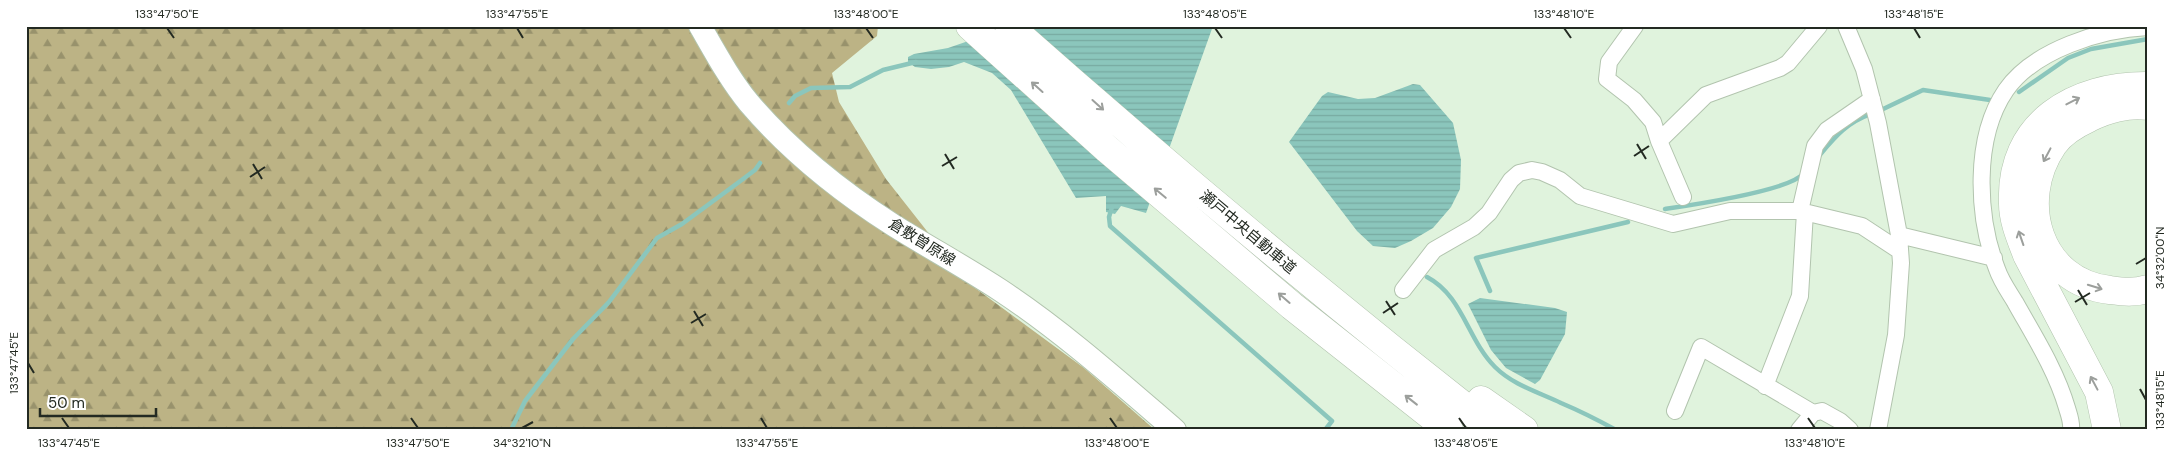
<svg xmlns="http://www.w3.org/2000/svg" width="2174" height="456" font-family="'DM Sans','Noto Sans JP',sans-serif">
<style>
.forest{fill:url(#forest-firs)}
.water{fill:url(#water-rules)}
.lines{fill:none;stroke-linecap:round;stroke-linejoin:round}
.stream{stroke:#8bc6bc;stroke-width:4.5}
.street-casing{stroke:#b2c4ae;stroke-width:18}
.secondary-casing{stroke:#b2c4ae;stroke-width:24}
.highway-casing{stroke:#b2c4ae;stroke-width:29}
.street{stroke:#fff;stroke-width:16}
.secondary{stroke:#fff;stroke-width:22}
.highway{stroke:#fff;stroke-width:28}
.oneway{stroke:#9c9f9c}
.ticks{fill:none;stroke:#232a22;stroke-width:2}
.labels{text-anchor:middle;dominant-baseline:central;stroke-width:4.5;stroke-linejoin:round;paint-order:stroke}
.street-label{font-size:15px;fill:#232a22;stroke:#fff}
.neatline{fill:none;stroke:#232a22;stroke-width:2}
.ticks-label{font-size:12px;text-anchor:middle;fill:#232a22}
</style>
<defs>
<pattern id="forest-firs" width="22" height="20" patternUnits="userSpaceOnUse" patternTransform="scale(1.25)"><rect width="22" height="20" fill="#bcb385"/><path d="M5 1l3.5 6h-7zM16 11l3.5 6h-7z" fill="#98926c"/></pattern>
<pattern id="water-rules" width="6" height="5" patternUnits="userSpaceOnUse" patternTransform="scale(1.25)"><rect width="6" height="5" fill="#8bc6bc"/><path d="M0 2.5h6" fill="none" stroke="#78aaa1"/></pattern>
</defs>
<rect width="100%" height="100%" fill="#e0f3dd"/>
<path class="forest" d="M26,26H878L877,36L832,73L839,102L886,179L967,282L1084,368L1155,430H26Z"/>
<path class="water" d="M1012,26H1213L1146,213L1121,206L1115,214L1106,212V196L1076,198L1011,90L992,73L964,62L949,67L931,69L915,67L908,62V57L914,54L948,48Z
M1413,84L1420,85L1453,123L1461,160L1460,189L1451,207L1433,228L1411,241L1395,248L1373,246L1357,231L1289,142L1322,96L1328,92L1358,99L1375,98Z
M1480,298L1555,308L1567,312L1565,334L1540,380L1535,384L1506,368L1491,350L1468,304Z"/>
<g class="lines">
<path class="stream" d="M2019,92L2068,58L2091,49L2148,39
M789,103L795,96L811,88L850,87L883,70L916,62
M1879,111L1923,90L1990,100
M1818,157C1835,137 1846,123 1871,114
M1112,207L1109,217L1110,226L1332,421L1325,430
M1665,209C1692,205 1788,191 1803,174
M1427,277C1463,296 1467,339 1495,367C1513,385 1538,392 1561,403C1580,411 1598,420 1616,430
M1490,291L1476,258L1628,222
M511,430L525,401L573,339L609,302L657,238L682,224L739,182L755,170L760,163"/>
<g class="street-casing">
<path id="street" d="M1635,26L1609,62L1607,79L1634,100L1653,122L1659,141L1683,197
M1846,26L1864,69L1878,123L1899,235L1901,263L1896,335L1878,430
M1659,141L1706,95L1780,68L1788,63L1819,26
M1800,211L1862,226L1900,251
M1899,235L1994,258
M1403,290L1434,250L1474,227L1489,213L1511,180L1519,173L1532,170L1542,172L1560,180L1580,196L1673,224L1730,211H1800L1815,146L1827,130L1872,99
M1765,386L1800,296L1805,212
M1675,411L1701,347L1813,413L1822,411L1840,421L1850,430
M1799,430L1813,413
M2071,430C2072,422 2069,415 2067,408C2056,370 2034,336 2015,302C2009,292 2001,281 1997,269C1977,217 1973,138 2006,90C2034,50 2101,29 2148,27"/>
</g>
<g class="secondary-casing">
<path id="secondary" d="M700,26C715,52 730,80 749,103C790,151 840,191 893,225C928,247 965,267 1000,290C1062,331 1118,381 1175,430"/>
</g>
<g class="highway-casing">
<path id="highway" d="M970,26L1107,149L1292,306L1449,430
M1009,26C1167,166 1328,300 1494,430
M2148,106C2129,103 2106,109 2089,118C2076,124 2061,133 2053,145C2015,201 2038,282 2110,290C2124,292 2134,293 2148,289
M1481,400L1524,430
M2107,430L2099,392L2027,255C2021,239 2013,221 2013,204C2009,123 2075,85 2148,86"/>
</g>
<use href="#street" class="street"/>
<use href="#secondary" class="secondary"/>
<use href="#highway" class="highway"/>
</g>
<defs><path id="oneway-shaft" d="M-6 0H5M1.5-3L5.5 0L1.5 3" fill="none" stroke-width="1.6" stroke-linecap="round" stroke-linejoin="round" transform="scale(1.25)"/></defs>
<g class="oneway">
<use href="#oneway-shaft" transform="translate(1037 87) rotate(-138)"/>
<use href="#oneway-shaft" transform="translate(2073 101) rotate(-27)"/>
<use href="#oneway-shaft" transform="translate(1098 105) rotate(42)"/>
<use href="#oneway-shaft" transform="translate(2047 155) rotate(118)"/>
<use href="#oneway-shaft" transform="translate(1160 193) rotate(-140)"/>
<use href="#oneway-shaft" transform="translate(2021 238) rotate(-109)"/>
<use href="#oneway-shaft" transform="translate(2095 287) rotate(17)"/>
<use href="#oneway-shaft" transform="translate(1284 298) rotate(-139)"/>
<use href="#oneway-shaft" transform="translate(2094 383) rotate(-118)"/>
<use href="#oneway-shaft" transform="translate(1411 400) rotate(-142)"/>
</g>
<path class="ticks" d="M167,28L174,38M517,28L523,38M866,28L873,38M1215,28L1222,38M1564,28L1571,38M1914,28L1920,38M1637,144L1646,159M945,154L954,169M1634,156L1649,146M253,164L262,179M942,166L957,157M250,177L265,167M2136,264L2146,258M2078,290L2087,305M1386,301L1395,315M2075,302L2090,293M694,311L703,326M1383,313L1398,303M691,323L706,314M28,363L34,373M2140,389L2146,400M62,418L69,428M411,418L418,428M761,418L767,428M1110,418L1117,428M1459,418L1466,428M1808,418L1815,428M522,428L533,422"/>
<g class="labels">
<g class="street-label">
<text transform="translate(1248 232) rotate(40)">瀬戸中央自動車道</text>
<text transform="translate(922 242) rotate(32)">倉敷曽原線</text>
</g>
</g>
<rect width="2174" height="456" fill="none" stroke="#ffffff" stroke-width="55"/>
<path d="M40 408v8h116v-8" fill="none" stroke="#232a22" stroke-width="2.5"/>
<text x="48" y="408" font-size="15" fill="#232a22" stroke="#ffffff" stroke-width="4" paint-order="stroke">50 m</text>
<rect x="28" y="28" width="2118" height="400" class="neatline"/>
<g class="ticks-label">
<text x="167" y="18">133°47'50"E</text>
<text x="517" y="18">133°47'55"E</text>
<text x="866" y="18">133°48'00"E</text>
<text x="1215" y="18">133°48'05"E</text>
<text x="1564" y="18">133°48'10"E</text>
<text x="1914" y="18">133°48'15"E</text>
<text transform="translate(2160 258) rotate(-90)" y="4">34°32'00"N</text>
<text transform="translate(14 363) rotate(-90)" y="4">133°47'45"E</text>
<text transform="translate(2160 400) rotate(-90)" y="4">133°48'15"E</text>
<text x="69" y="447">133°47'45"E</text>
<text x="418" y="447">133°47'50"E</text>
<text x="522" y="447">34°32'10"N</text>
<text x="767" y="447">133°47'55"E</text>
<text x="1117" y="447">133°48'00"E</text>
<text x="1466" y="447">133°48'05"E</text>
<text x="1815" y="447">133°48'10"E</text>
</g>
</svg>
